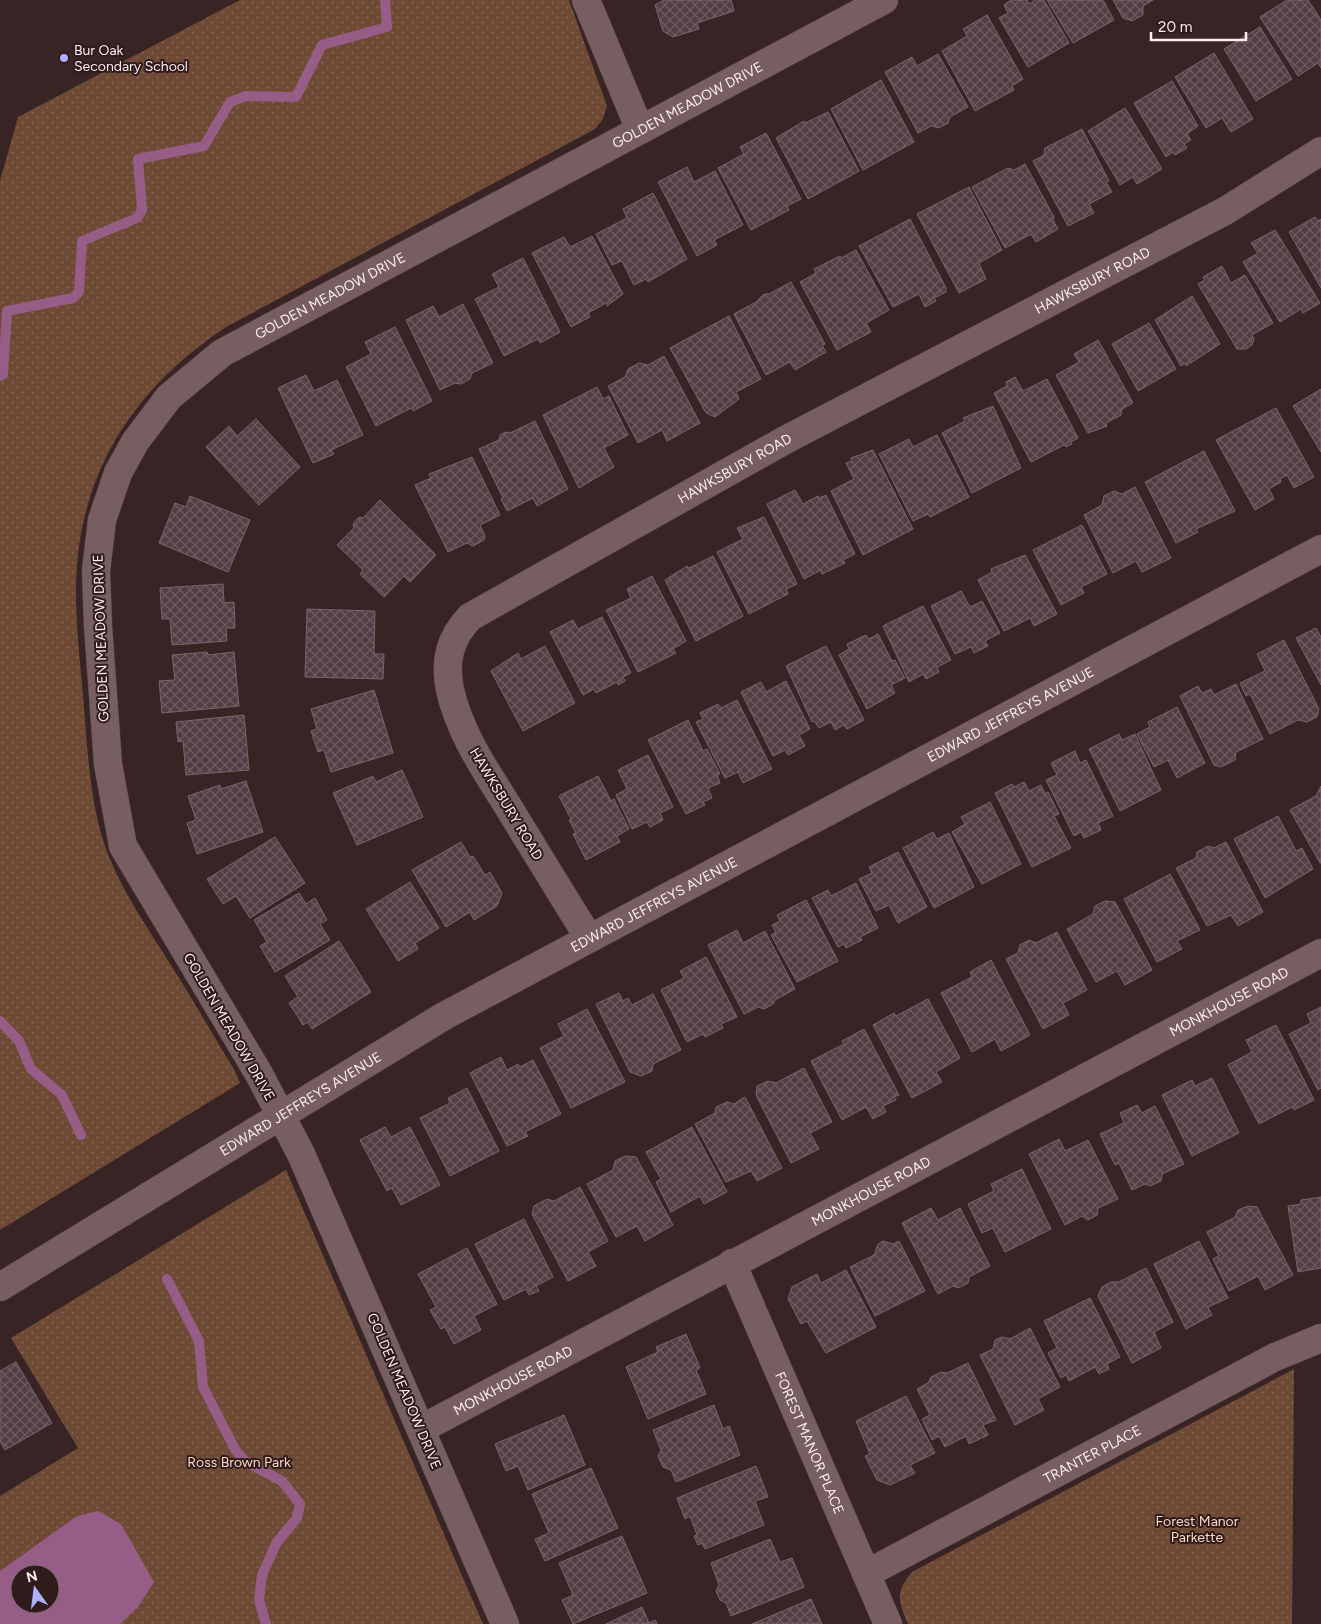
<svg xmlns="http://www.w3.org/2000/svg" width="1321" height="1624" font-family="Figtree,sans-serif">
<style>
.green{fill:url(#green-dots);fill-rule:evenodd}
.water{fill:#965d87;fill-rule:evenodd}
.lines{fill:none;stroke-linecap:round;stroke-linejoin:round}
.stream{stroke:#965d87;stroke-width:10}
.building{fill:url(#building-cross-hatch);stroke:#7b636b}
.street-casing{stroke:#554344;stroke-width:29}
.secondary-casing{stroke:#554344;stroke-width:29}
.street{stroke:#775e60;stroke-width:28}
.secondary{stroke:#775e60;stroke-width:28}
.poi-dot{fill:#acaffb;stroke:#2f1a1c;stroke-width:2}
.labels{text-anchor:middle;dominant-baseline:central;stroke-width:4;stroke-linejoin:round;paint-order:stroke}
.poi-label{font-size:14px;fill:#fcedee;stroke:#2f1a1c;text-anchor:start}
.street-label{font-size:14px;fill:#fcedee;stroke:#2f1a1c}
.park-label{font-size:14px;fill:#fbd6c1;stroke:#2f1a1c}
</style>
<defs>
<pattern id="green-dots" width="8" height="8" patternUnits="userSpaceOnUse" patternTransform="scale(1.25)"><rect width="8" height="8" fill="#6e4a35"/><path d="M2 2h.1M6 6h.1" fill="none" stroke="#846453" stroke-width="1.8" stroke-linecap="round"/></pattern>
<pattern id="building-cross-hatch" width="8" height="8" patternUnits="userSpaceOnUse" patternTransform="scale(1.25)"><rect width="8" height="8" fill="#543e46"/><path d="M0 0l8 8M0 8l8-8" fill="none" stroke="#6e5a61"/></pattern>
</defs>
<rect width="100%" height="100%" fill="#392425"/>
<path class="green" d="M240,0H569L607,106L603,119L595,129L226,327C147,380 93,449 79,546C72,595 79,647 83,696C88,750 89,807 109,857C126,898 151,933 174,970C195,1003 214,1037 235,1071L240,1083L0,1230V181L18,117Z
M286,1170L483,1624H0V1496L78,1448L11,1338ZM20,1574H50V1604H20Z
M1294,1369L1292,1624H908C898,1601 895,1592 912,1572Z"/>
<path class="water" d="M98,1511L121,1524L154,1582L138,1607L120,1624H0V1571L77,1516ZM20,1574H50V1604H20Z"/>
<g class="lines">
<path class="stream" d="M0,376L3,374L7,311L73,298L79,292L82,241L137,218L142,210L138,159L204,146L230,102L246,96L296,97L322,45L387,27L385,0
M0,1021L19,1041L31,1069L62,1095L81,1135
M167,1279L199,1341L203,1387L236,1451L246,1462L282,1481L300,1504L297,1518L277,1542L262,1575L259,1600L266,1624"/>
</g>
<path class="building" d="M664,0H731L734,11L697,23L699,29L673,37L663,31L655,5Z
M1011,0H1027L1029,4L1035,0H1044L1069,43L1028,67L999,18L1008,13L1004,5Z
M1047,0H1103L1114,20L1073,43Z
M1113,0H1153L1143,6V15L1132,21L1123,18Z
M1287,0H1308L1321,20V68L1318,63L1298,76L1260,17Z
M987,15L1023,79L1012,86L1014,90L975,111L942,51L967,36L963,29Z
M1260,27L1292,79L1256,101L1224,49Z
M1214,53L1253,119L1231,132L1222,118L1206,128L1175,77Z
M938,54L968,107L950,117L948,123L939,128L931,126L918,133L885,72L912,57L917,66Z
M881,80L914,142L863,170L831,109Z
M1172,81L1198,126L1187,134L1191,140L1184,144L1187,148L1175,155L1173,152L1166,157L1134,103Z
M1125,108L1162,169L1137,184L1133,177L1120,185L1088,131Z
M828,112L859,171L808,199L776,138L804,121L805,123Z
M1082,129L1109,181L1106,182L1112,192L1089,204L1094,213L1068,226L1033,161L1044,155L1045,148Z
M766,133L801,199L787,206L789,210L751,230L718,168L744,154L740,147Z
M1025,164L1054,217L1053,220L1058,229L1036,242L1031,234L1005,248L972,187L1008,168L1014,170Z
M687,167L694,182L715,171L743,225L714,240L717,245L697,256L658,182Z
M969,187L1002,250L979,263L986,279L959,293L917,214Z
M653,193L687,259L648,282L646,279L634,285L622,261L612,265L596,234L627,218L623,209Z
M1315,217L1318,221L1321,219V288L1289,232Z
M910,219L946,288V292L934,298L936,301L925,307L919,294L893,307L859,246Z
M1275,230L1320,303L1303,313L1301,309L1280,322L1243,262L1258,253L1251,243Z
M592,236L623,294L607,306L606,303L588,313L590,317L571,327L532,253L564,237L570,247Z
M856,250L889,310L866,323L871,332L837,350L800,282L816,273L814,269L840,256L841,258Z
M523,258L560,332L540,343L538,339L504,356L475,299L499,287L492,274Z
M1222,266L1231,283L1245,275L1273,323L1252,335L1254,339L1252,345L1246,349H1237L1198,284L1205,280L1203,277Z
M791,282L825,344L822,345L826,352L795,370L790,362L766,375L734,314L756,302L764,294H769Z
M1192,296L1220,344L1186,366L1185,363L1181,366L1155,320Z
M463,304L493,363L472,373L470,379L461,384L455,383L440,390L406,320L433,306L439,317Z
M729,316L761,379L736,392L739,399L715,417L706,413L670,348Z
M1149,323L1176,369L1138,391L1112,344Z
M395,327L432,401L413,411L411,408L376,426L346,367L371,354L365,342Z
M1098,340L1133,403L1122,409L1121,415L1106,423L1107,426L1088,433L1056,375L1079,362L1074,354Z
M664,356L700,423L667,441L662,430L638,443L608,386L625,377L628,369L639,363L648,365Z
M306,375L314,391L337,380L363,435L331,450L334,454L313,463L278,388Z
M1015,377L1023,391L1047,379L1078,438L1071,442L1072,444L1066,447L1064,445L1031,462L994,393L1007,386L1006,382Z
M597,387L603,399L609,396L628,435L604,448L614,467L579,488L543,415Z
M1321,389V452L1293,406Z
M993,406L1021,468L972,493L942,433L965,421L963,418Z
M1276,408L1314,477L1294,488L1287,475L1280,479L1281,482L1269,489L1274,499L1255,510L1216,440Z
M256,419L300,467L259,505L206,447L229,426L237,436Z
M535,421L568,489L537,506L533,498L507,511L501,499L503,498L479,449L499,440L500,435L506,432L510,433Z
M937,435L969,497L930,517L928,514L913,521L879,454L909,439L913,447Z
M873,450L913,529L863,555L831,491L854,479L846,463L852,461L851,458Z
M1204,451L1235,511L1196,529L1198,532L1176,543L1145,482Z
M472,457L500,515L480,525L485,536L484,540L473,546L467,543L448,552L415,485L431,478L429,474Z
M1135,487L1171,558L1142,572L1136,561L1113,573L1084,515L1102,505L1104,496L1114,491L1122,494Z
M795,490L803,504L818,496L819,498L826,495L855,554L843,560L845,563L822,574L821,570L804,579L767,504Z
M190,496L250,520L228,572L159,543L175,503L186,507Z
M380,500L436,555L410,582L404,576L384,597L360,574L363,570L337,545L354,528L353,524L359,517L363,518Z
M764,517L797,584L786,589L788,594L749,614L717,552L743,539L737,528Z
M1082,525L1107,574L1081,587L1084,593L1061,605L1033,550Z
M1025,555L1057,614L1034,626L1030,618L1004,631L978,580L992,572L991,569Z
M713,556L743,616L696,641L665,580L687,566L689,568Z
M652,576L686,641L673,649L676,653L638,672L606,610L631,598L627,589Z
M223,584L224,603L234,602L235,628H226L227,641L172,645L170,619H162L160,588Z
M961,591L970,607L982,601L1000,633L985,641L988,646L974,653L971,647L955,654L931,606Z
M923,606L951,660L937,667L939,672L926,679L923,674L909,682L883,626Z
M307,609L375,611L374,654H384L383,679L305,677Z
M602,617L631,673L623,677L625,681L618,685L617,682L596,693L594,689L583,695L550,632L573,620L578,629Z
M1316,628L1321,637V685L1296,638Z
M878,634L892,661L895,660L905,678L891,685L895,693L867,709L839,655L849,649L847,644L866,635L869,639Z
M1284,640L1319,709L1317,717L1307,722L1298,720L1270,734L1250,694L1246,696L1240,683L1265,671L1257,654Z
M545,646L575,703L523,731L491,671L518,653L521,659Z
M826,646L864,720L847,729L844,725L835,730L831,722L819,728L814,721L812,722L786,666Z
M207,652L208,655L234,652L239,706L162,713L159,681L175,680L172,655Z
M786,681L810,729L799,735L805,746L788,755L785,750L773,756L741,692L761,682L766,692Z
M1236,684L1263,739L1236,752L1235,760L1221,767L1214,765L1180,696L1198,686L1202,693L1211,689L1214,695Z
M374,690L393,753L331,772L324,750L318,752L311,731L317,729L311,709Z
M737,700L772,769L743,783L738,772L725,778L696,722L703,719L700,713L718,704L721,708Z
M1177,707L1205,763L1177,778L1168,760L1154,767L1137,734L1150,727L1148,722Z
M244,715L249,770L186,775L183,741L178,742L176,722Z
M688,720L703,751L707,749L720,774L717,775L720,783L708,788L712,798L703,802L705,805L686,814L648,740Z
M1119,734L1122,740L1135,734L1161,790L1120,811L1089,749Z
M1075,751L1080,763L1086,760L1113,816L1098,823L1101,830L1084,838L1081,832L1074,836L1046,780L1057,775L1051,763Z
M648,755L673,807L660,813L663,820L650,827L647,822L632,829L616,795L627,789L618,770Z
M402,770L423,817L357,845L333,793L373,776L376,782Z
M598,776L611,801L614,799L629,829L617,836L620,842L586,860L573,834L576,833L569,820L571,819L559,796Z
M246,781L263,832L197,854L187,823L196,820L188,796L220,785L221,789Z
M1024,782L1029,791L1041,785L1045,794L1048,792L1059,814L1054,816L1071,848L1032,867L995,793L1012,784L1014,787Z
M1321,786V863H1320L1290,810L1316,796Z
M990,802L1021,864L982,884L952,832L965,824L961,817Z
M1278,816L1296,851L1302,848L1313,869L1265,898L1234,839Z
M933,832L937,839L949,833L974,887L934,908L903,848Z
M275,837L305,883L250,918L236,896L223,904L207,879Z
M461,842L470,857L473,856L485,875L490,872L502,893L497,906L474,920L470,912L446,927L412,870Z
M1226,842L1263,912L1238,926L1231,915L1207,926L1176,868L1196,858L1197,852L1208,846L1214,848Z
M898,852L927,907L898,923L889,905L876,911L859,879L872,873L869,867Z
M1170,874L1200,930L1177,941L1182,949L1157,962L1124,899Z
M410,882L439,928L415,943L418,949L398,961L366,909Z
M856,883L878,928L860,937L862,940L846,948L844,944L838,947L812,898L828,890L831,896Z
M299,893L306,904L315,898L327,920L320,924L330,940L275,972L260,946L267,942L254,920Z
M806,900L838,961L797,982L771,935L776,932L772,925L780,921L777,915Z
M1105,901L1115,902L1152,970L1125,985L1117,971L1096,982L1067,929L1093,914L1095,906Z
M737,930L743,943L765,931L795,989L775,1000L773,1004L764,1009L758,1007L744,1014L708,945Z
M1057,932L1087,990L1063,1003L1069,1015L1043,1029L1006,959L1018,953L1020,945L1029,940L1036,943Z
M339,941L371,992L312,1029L308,1022L303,1025L289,1003L298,997L285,976Z
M706,957L737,1017L721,1024L723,1028L705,1037L703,1034L687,1042L661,990L684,978L680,971Z
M991,960L1030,1035L1001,1051L995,1039L972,1052L941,993L972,977L970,972Z
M619,993L623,1001L628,998L632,1005L653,994L681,1050L653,1064L652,1071L641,1076L630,1072L596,1004Z
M928,999L960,1058L936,1072L942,1082L912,1098L873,1025L894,1013L896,1016Z
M1321,1007V1088L1318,1090L1289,1034L1311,1023L1307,1014Z
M587,1009L625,1082L571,1108L540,1048L564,1036L558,1024Z
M1276,1025L1314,1100L1294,1110L1292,1107L1259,1124L1228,1065L1252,1052L1246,1040Z
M864,1029L899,1095L894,1097L896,1100L883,1106L886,1112L873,1119L866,1107L842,1120L811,1061L844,1044L842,1041Z
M501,1057L507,1070L518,1064L520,1067L533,1060L561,1114L525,1132L528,1136L507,1146L470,1073Z
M804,1068L832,1122L810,1133L819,1149L791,1163L756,1095L757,1086L768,1081L776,1083Z
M1212,1078L1239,1133L1192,1156L1162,1095L1192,1080L1195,1086Z
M467,1088L499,1151L450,1176L420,1118L450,1103L448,1098Z
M745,1097L782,1168L757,1181L751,1171L726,1182L695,1124L715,1113L716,1107L727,1102L734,1104Z
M1137,1105L1142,1113L1155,1106L1184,1164L1162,1174L1161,1181L1150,1186L1145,1184L1132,1190L1119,1163L1115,1165L1100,1134L1124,1123L1120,1113Z
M385,1127L391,1137L410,1127L440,1185L401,1205L392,1188L387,1191L360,1140Z
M692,1127L727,1192L704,1204L700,1196L671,1212L656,1182L661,1179L646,1152Z
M1059,1139L1065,1151L1088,1140L1118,1199L1098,1208L1097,1215L1088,1220L1082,1216L1065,1225L1029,1154Z
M625,1156L636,1157L673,1225L645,1241L637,1226L616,1237L587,1184L613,1170L615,1161Z
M1022,1169L1051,1229L1005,1252L993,1228L982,1233L968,1204L994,1191L991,1184Z
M580,1187L608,1241L588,1252L596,1266L568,1281L532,1214L534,1206L547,1199L554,1201Z
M1321,1197V1268L1298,1272L1288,1206L1301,1204V1200Z
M1248,1206L1257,1207L1293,1275L1265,1290L1258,1276L1229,1291L1213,1259L1219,1256L1207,1232L1235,1217L1238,1210Z
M931,1208L938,1220L960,1208L990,1266L969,1277L968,1283L958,1288L953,1286L938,1294L902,1223Z
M524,1219L553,1277L536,1286L539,1291L529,1295L526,1289L504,1300L475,1244Z
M883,1241L893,1244L899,1241L925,1291L875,1316L850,1267L874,1255L878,1244Z
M1199,1241L1228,1298L1208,1307L1212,1315L1186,1329L1154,1264Z
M467,1248L497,1304L474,1316L481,1330L454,1344L445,1327L441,1329L430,1310L436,1307L418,1274Z
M1146,1268L1173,1322L1154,1332L1161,1348L1132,1363L1098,1296L1102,1287L1111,1282H1119Z
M846,1270L876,1327L826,1353L807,1321L801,1324L788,1299L792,1287L817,1274L821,1283Z
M1090,1298L1120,1357L1107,1364L1109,1369L1099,1374L1095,1367L1069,1381L1066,1375L1061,1378L1048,1353L1057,1348L1044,1321Z
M1030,1328L1060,1387L1038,1399L1044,1410L1015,1425L980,1355L993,1349L995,1340L1002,1337L1010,1339Z
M686,1334L700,1368L696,1370L706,1394L648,1419L626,1367L658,1352L656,1347Z
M16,1362L52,1423L5,1450L0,1441V1371Z
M968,1363L996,1420L983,1425L988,1435L969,1444L966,1436L945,1447L939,1436L932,1440L922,1419L930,1415L917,1389L928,1383L931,1377L941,1372L947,1373Z
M906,1396L935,1453L910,1465L915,1473L890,1485L877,1480L865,1456L870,1454L856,1421Z
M714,1405L723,1429L729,1426L732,1433L740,1455L676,1482L671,1470L663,1467L658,1456L661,1450L653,1430Z
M564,1415L585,1465L528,1490L518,1466L506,1471L495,1444Z
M756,1466L768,1497L755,1501L764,1525L705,1549L702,1543L698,1545L694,1536L697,1535L690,1516L685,1519L677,1498Z
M591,1468L618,1528L545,1561L535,1539L549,1533L532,1494Z
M622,1536L647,1593L573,1624L562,1600L573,1595L559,1563Z
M770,1539L780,1562L792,1558L804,1587L731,1616L726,1603L720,1600L716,1591L719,1585L711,1563Z
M811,1599L822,1624H752L804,1602Z
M642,1607L649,1623L655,1620L657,1624H606Z"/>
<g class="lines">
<g class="street-casing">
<g id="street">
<path d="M586,0L640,130"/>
<path id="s1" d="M589,938C562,895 536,852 509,808C486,771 460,734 450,690C444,660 450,638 470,617L787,439L1225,211L1321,151"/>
<path id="s2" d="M732,1263L888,1624"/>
<path id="s3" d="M421,1429L1321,953"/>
<path id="s4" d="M866,1574L1275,1357L1321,1338"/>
<path id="s5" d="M505,1624L301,1154L259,1074L123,846L108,764L98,626L96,571L102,520L118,473L135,442L169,397L222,353L884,0"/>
</g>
</g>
<g class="secondary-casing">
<g id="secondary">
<path id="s6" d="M0,1287L444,1016L1321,549"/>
</g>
</g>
<use href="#street" class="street"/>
<use href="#secondary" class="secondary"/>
</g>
<circle class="poi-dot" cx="64" cy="58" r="5"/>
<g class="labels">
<g class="poi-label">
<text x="74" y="50">Bur Oak<tspan x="74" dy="16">Secondary School</tspan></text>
</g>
<g class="street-label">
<text stroke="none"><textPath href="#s5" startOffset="1934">GOLDEN MEADOW DRIVE</textPath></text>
<text stroke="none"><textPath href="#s1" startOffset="1072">HAWKSBURY ROAD</textPath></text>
<text stroke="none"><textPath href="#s5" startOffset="1529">GOLDEN MEADOW DRIVE</textPath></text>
<text stroke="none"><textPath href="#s1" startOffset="668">HAWKSBURY ROAD</textPath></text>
<text transform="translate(101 638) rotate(-92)">GOLDEN MEADOW DRIVE</text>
<text stroke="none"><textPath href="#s6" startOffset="1162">EDWARD JEFFREYS AVENUE</textPath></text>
<text transform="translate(506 804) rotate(59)">HAWKSBURY ROAD</text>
<text stroke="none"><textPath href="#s6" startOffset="758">EDWARD JEFFREYS AVENUE</textPath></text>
<text stroke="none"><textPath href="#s3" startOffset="914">MONKHOUSE ROAD</textPath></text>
<text transform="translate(229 1027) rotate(60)">GOLDEN MEADOW DRIVE</text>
<text stroke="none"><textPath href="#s6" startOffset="352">EDWARD JEFFREYS AVENUE</textPath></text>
<text stroke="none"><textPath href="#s3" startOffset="509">MONKHOUSE ROAD</textPath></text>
<text stroke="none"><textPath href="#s3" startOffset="104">MONKHOUSE ROAD</textPath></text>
<text transform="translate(404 1391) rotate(67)">GOLDEN MEADOW DRIVE</text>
<text stroke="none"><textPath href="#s2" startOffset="196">FOREST MANOR PLACE</textPath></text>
<text stroke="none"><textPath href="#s4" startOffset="256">TRANTER PLACE</textPath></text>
</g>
<g class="park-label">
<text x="239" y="1462">Ross Brown Park</text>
<text x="1197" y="1521">Forest Manor<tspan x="1197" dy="16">Parkette</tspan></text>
</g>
</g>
<g transform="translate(35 1589) rotate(346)"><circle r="24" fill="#2f1a1c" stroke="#816e70"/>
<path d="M0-4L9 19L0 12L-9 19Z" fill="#acaffb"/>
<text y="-8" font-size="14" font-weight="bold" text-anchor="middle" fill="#fcedee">N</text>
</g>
<path d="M1151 32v8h95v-8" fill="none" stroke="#fcedee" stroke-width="2.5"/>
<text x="1158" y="32" font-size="15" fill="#fcedee" stroke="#2f1a1c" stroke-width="4" paint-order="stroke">20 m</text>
</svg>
